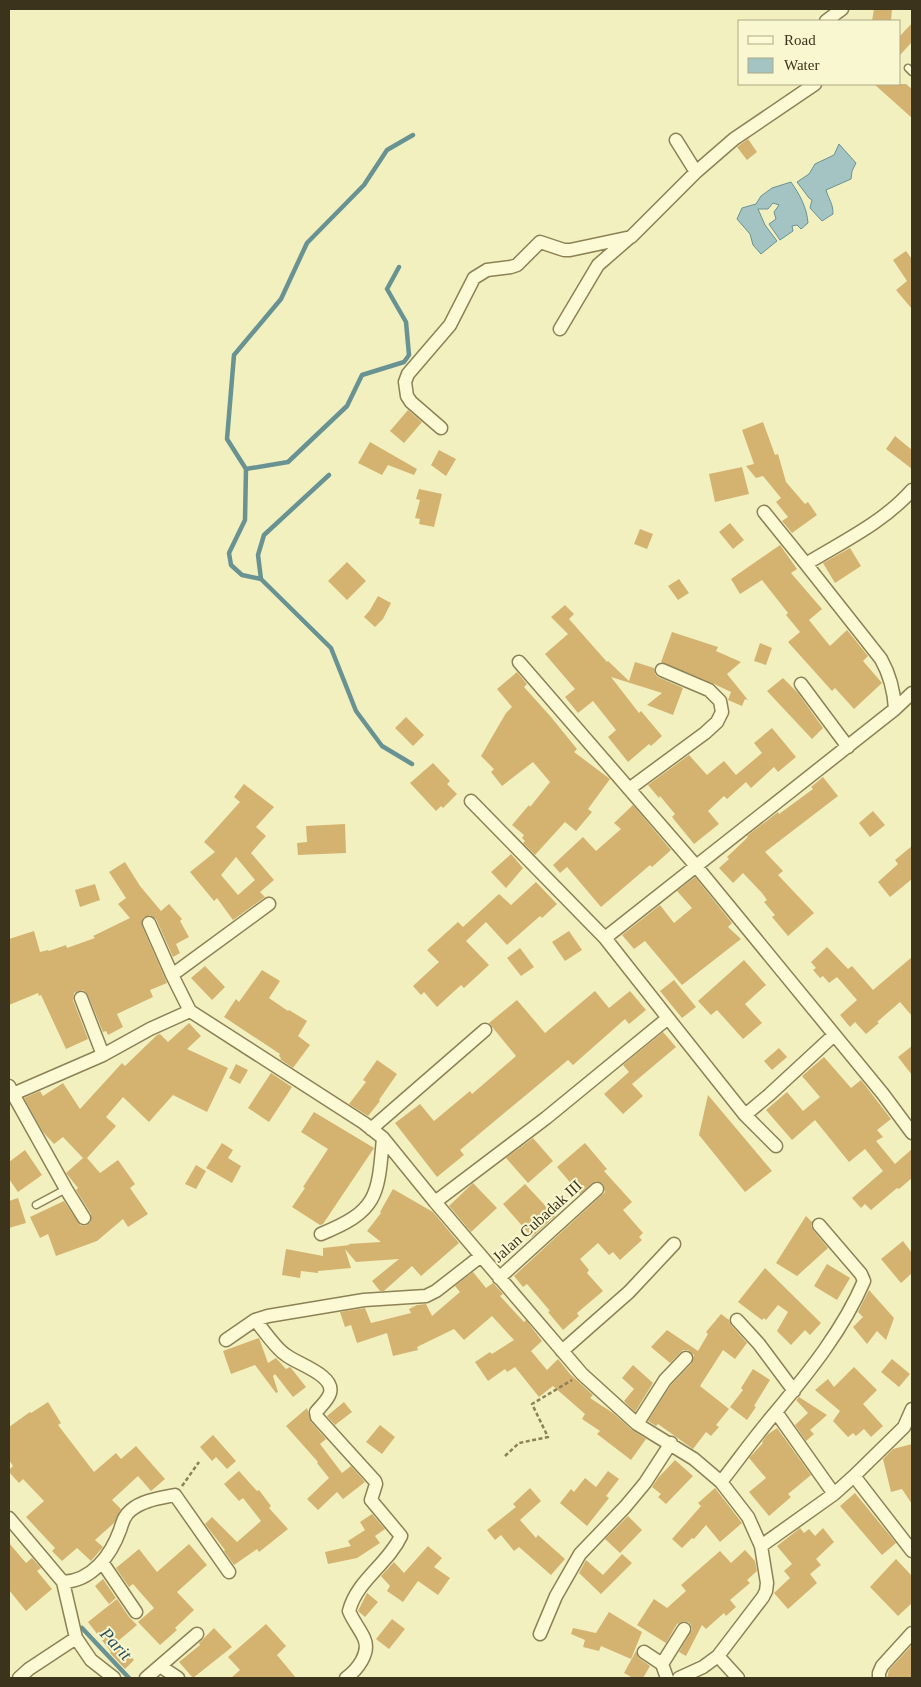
<svg xmlns="http://www.w3.org/2000/svg" width="921" height="1687" font-family="'Times New Roman',serif">
<style>
.water{fill:#a3c4c2;stroke:#699393}
.lines{fill:none;stroke-linecap:round;stroke-linejoin:round}
.stream{stroke:#699393;stroke-width:4.5}
.building{fill:#d4b371;fill-rule:evenodd}
.service-casing{stroke:#8d8156;stroke-width:9}
.minor-casing{stroke:#8d8156;stroke-width:15}
.path{stroke:#8d8156;stroke-width:2.5;stroke-dasharray:4 2.5;stroke-linecap:butt}
.service{stroke:#fcfad4;stroke-width:6}
.minor{stroke:#fcfad4;stroke-width:12}
.labels{text-anchor:middle;dominant-baseline:central;stroke-width:4;stroke-linejoin:round;paint-order:stroke}
.street-label{font-size:16px;fill:#3b331c;stroke:#f9f7d0}
.water-label{font-size:18px;font-style:italic;fill:#29535c;stroke:#f9f7d0}
</style>
<rect width="100%" height="100%" fill="#f2f0bf"/>
<path class="water" d="M839,144L856,163L852,171L851,179L826,190C829,200 833,203 833,214L822,221L810,208L812,200L809,198L797,182L809,174L815,164L834,155Z
M791,182C800,195 807,208 808,223L801,229L797,225L792,226L793,231L780,240L769,224L776,219L774,212L779,205L773,203L768,209H758L765,225L777,241L761,254L753,245L750,234L737,219L742,208L756,204L761,196L772,188Z"/>
<g class="lines">
<path class="stream" d="M246,469L288,462L347,406L362,375L404,362L409,355L406,322L387,289L399,267
M329,475L264,535L258,555L261,579L331,648L356,711L382,746L412,764
M261,579L242,575L231,565L229,553L245,520L246,469L227,439L234,355L281,299L307,243L364,185L387,150L413,135
M82,1628L129,1678"/>
</g>
<path class="building" d="M874,9H892L891,21H872Z
M912,23V42L900,55V36Z
M874,84H906L912,89V118Z
M748,139L757,152L747,160L737,147Z
M906,251L912,259V309L896,290L907,281L893,260Z
M408,410L422,422L404,443L390,431Z
M763,422L775,455L778,454L786,482L805,504L808,502L817,515L792,533L782,521L788,517L776,502L781,498L763,476L756,478L746,466L754,464L742,430Z
M895,436L912,450V469L886,449Z
M370,442L417,469L414,475L388,465L382,475L358,463Z
M439,450L456,459L446,476L431,465Z
M742,467L749,494L715,502L709,474Z
M419,489L442,494L434,527L419,524L420,519L415,518L420,500L416,499Z
M730,523L744,540L733,549L719,532Z
M640,529L653,534L647,549L634,544Z
M780,545L797,569L791,573L822,609L809,620L830,646L847,630L868,656L863,661L882,683L854,709L835,688L832,691L788,642L800,632L786,615L788,613L762,580L740,594L731,579Z
M850,548L861,566L835,583L823,563Z
M347,562L366,581L347,600L328,581Z
M679,579L689,593L678,600L668,586Z
M378,596L391,603L383,619L375,627L364,617L370,610Z
M565,605L574,614L569,619L607,662L608,661L629,681L635,662L654,668L655,674L658,677L683,688L673,715L647,705L662,693L611,677L639,713L641,711L662,736L651,746L649,744L628,762L608,737L616,730L593,701L578,713L565,697L575,689L545,654L568,634L551,617Z
M672,632L718,647L716,651L741,662L727,674L748,700L745,699L742,706L728,700L731,692L712,683L661,662Z
M760,643L772,648L766,665L754,661Z
M517,672L527,684L524,687L551,717L577,749L574,752L610,779L588,809L592,812L576,831L565,822L535,855L523,843L525,841L522,838L524,835L512,825L529,805L530,807L550,782L533,762L502,786L491,772L494,769L481,756L506,713L512,707L497,689Z
M783,678L798,693L823,728L812,739L767,691Z
M406,717L424,735L413,746L395,728Z
M772,728L796,757L778,772L774,767L751,788L746,782L727,799L724,796L708,811L719,824L694,844L672,817L675,814L660,796L659,798L648,785L689,755L707,775L724,761L736,775L762,753L754,743Z
M433,763L450,781L447,784L457,794L443,808L441,806L436,811L410,783Z
M823,777L838,796L765,852L783,871L778,875L814,913L788,936L772,917L775,915L764,902L767,900L762,893L743,873L733,883L719,868L729,859L727,857L748,837L747,836L778,812L779,814L813,789L811,787Z
M244,784L274,807L256,827L266,836L251,853L274,880L260,892L265,897L233,920L217,898L214,901L190,872L215,852L204,842L240,802L234,797ZM236,857L255,880L238,895L221,875Z
M633,805L671,850L652,867L650,865L601,907L567,867L560,873L553,865L583,837L596,851L621,829L614,823Z
M873,811L885,825L870,837L859,823Z
M345,824L346,853L298,855L297,843L307,842L306,826Z
M912,846V879L890,897L878,882L898,864L895,860Z
M511,854L523,868L506,888L491,872Z
M125,862L140,886L161,911L169,904L182,919L180,921L189,937L176,944L180,953L173,957L156,919L150,915L143,918L142,926L167,983L150,990L153,997L117,1014L123,1027L108,1035L106,1031L103,1032L88,995L83,990L78,991L74,993L73,1000L88,1039L66,1049L41,995L39,996L38,993L9,1005V939L34,931L40,952L48,950L49,951L66,945L67,948L95,938L93,936L130,918L118,904L126,898L109,872Z
M695,877L732,923L728,927L741,939L682,985L645,941L634,949L622,935L660,905L674,923L692,908L677,891Z
M536,882L557,904L542,918L540,916L507,945L486,922L466,941L489,965L464,988L461,985L437,1007L424,992L421,995L413,986L439,962L427,950L458,922L463,927L499,894L511,905Z
M95,884L100,900L80,907L75,890Z
M569,931L582,950L565,961L552,942Z
M827,947L848,969L852,966L873,990L912,957V1016L900,1002L877,1022L879,1023L866,1034L855,1022L850,1027L840,1015L857,1000L837,977L829,983L823,976L820,978L813,970L816,968L811,962Z
M520,948L534,967L521,976L507,958Z
M744,960L766,985L745,1004L762,1023L743,1039L717,1010L711,1015L698,1001Z
M205,966L225,987L212,1000L191,978Z
M262,970L280,981L269,998L288,1011L289,1010L307,1021L298,1036L310,1045L293,1068L280,1059L281,1058L279,1056L280,1054L224,1017L236,999L239,1002Z
M674,980L696,1007L682,1018L660,991Z
M595,991L609,1008L630,991L646,1010L629,1024L625,1019L573,1065L568,1060L460,1150L464,1155L437,1177L395,1123L420,1104L434,1121L470,1091L472,1094L516,1056L489,1023L517,1000L545,1033Z
M189,1023L201,1036L187,1049L228,1068L207,1112L173,1095L149,1122L123,1097L106,1117L116,1126L87,1158L100,1173L118,1160L135,1184L130,1188L148,1214L128,1227L123,1219L97,1241L56,1256L48,1234L40,1238L30,1217L64,1201L80,1225L85,1226L91,1222V1214L76,1190L78,1188L66,1173L83,1158L63,1137L54,1144L43,1132L24,1098L40,1091L43,1096L63,1083L80,1109L122,1063L125,1066L157,1035L160,1034L168,1042Z
M663,1032L676,1047L632,1084L643,1096L623,1114L604,1094L629,1072L623,1065Z
M912,1046V1075L898,1057Z
M779,1048L787,1057L772,1070L764,1061Z
M824,1057L851,1088L861,1080L891,1119L877,1130L883,1137L876,1141L895,1164L912,1149V1178L899,1189L897,1188L871,1210L865,1204L861,1208L852,1198L883,1171L865,1149L849,1162L815,1120L792,1140L766,1110L787,1092L803,1111L820,1097L802,1076Z
M377,1060L397,1074L379,1100L380,1101L368,1116L349,1104L366,1082L363,1080Z
M236,1064L248,1070L240,1084L229,1078Z
M271,1073L292,1087L269,1122L248,1108Z
M708,1095L772,1171L745,1192L699,1135Z
M314,1112L374,1148L323,1224L320,1225L292,1207L305,1188L303,1187L328,1149L301,1132Z
M533,1138L553,1161L528,1183L506,1158Z
M222,1143L233,1150L228,1158L241,1166L232,1183L206,1168Z
M585,1143L607,1169L604,1171L632,1202L623,1210L643,1233L639,1237L642,1240L620,1260L613,1252L609,1255L598,1243L580,1259L589,1270L587,1273L603,1291L577,1313L579,1316L563,1330L548,1312L550,1311L527,1284L523,1287L514,1276L605,1192L603,1184L596,1181L580,1194L557,1167Z
M25,1150L42,1175L18,1192L9,1179V1162Z
M196,1165L206,1171L196,1189L185,1184Z
M473,1183L497,1208L471,1232L449,1206Z
M525,1184L555,1216L532,1237L503,1204Z
M393,1189L433,1212L459,1243L421,1276L412,1266L384,1291H380L372,1281L399,1259L356,1262L345,1249L351,1268L318,1271V1273L301,1271L300,1278L282,1275L286,1249L323,1256V1248L350,1245L348,1244L381,1242L367,1231L381,1213L380,1212Z
M18,1198L26,1223L9,1228V1201Z
M806,1216L812,1222L811,1226L813,1230L828,1248L797,1276L776,1263Z
M903,1241L912,1253V1273L901,1283L881,1259Z
M827,1264L850,1278L837,1300L814,1286Z
M765,1268L821,1323L810,1335L805,1330L791,1345L777,1331L788,1312L778,1305L766,1320L764,1318L762,1320L738,1302Z
M473,1272L486,1288L493,1283L495,1285L503,1294L500,1296L524,1322L526,1320L542,1341L531,1351L547,1370L558,1359L570,1374L593,1395L590,1398L613,1413L632,1430L646,1439L631,1460L597,1434L600,1431L582,1419L585,1414L553,1386L539,1397L515,1367L507,1372L505,1369L488,1381L475,1362L490,1352L492,1354L514,1340L492,1316L464,1340L454,1329L417,1347L418,1350L393,1356L387,1333L357,1343L351,1325L345,1327L340,1312L365,1308L371,1323L411,1313L409,1309L417,1305L426,1304L432,1316L460,1292L455,1286Z
M869,1290L894,1318L886,1340L877,1331L867,1344L853,1327L863,1317L858,1312Z
M721,1314L729,1320L731,1325L747,1343L735,1359L723,1350L700,1386L729,1409L716,1425L719,1427L711,1436L706,1432L693,1449L658,1424L656,1426L648,1421L671,1385L692,1363L694,1355L688,1350H683L670,1363L651,1347L667,1330L698,1351L708,1334L706,1332Z
M259,1338L268,1363L276,1358L286,1369L290,1367L291,1368L306,1387L293,1397L275,1374L273,1376L278,1392L276,1393L255,1365L231,1374L223,1351Z
M892,1359L910,1374L899,1387L881,1372Z
M633,1365L653,1383L635,1412L624,1401L634,1389L622,1378Z
M854,1367L877,1390L863,1404L883,1426L871,1437L864,1429L856,1436L853,1433L848,1437L833,1421L840,1411L815,1390L828,1379L834,1387Z
M753,1369L770,1380L754,1406L756,1407L747,1420L730,1407L743,1390L741,1388Z
M799,1397L827,1415L810,1430L814,1434L806,1441L795,1425L808,1413L796,1400Z
M48,1402L61,1423L58,1425L94,1472L116,1453L121,1459L136,1446L165,1479L151,1491L138,1476L112,1500L121,1509L114,1523L95,1540L103,1547L91,1561L77,1548L62,1561L52,1551L55,1548L26,1517L44,1501L23,1479L19,1483L9,1472V1470L13,1466L9,1460V1427L30,1412L31,1413Z
M344,1402L352,1412L335,1425L327,1416Z
M307,1408L311,1422L326,1439L320,1444L342,1473L351,1466L365,1482L343,1499L337,1492L318,1510L307,1499L329,1478L317,1463L318,1462L286,1426Z
M380,1425L395,1437L382,1454L366,1442Z
M777,1428L811,1475L788,1494L791,1497L769,1516L749,1492L766,1478L749,1458L763,1443L762,1442L767,1435Z
M213,1435L236,1461L227,1469L216,1457L212,1461L200,1447Z
M912,1444V1504L902,1489L891,1492L883,1459L893,1449Z
M675,1460L693,1476L666,1504L658,1497L661,1494L652,1487L658,1478Z
M239,1471L257,1491L259,1490L271,1506L269,1508L288,1529L259,1552L257,1549L234,1565L224,1551L225,1550L205,1524L212,1517L237,1542L261,1521L243,1498L239,1501L224,1484Z
M608,1471L619,1479L606,1496L609,1498L587,1526L560,1503L571,1489L574,1492L585,1478L596,1487Z
M530,1488L541,1501L520,1520L536,1538L538,1535L565,1559L551,1575L519,1547L514,1551L501,1535L495,1540L487,1530L516,1507L513,1504Z
M715,1488L742,1523L720,1542L706,1525L694,1539L692,1538L682,1548L672,1539L701,1506L698,1503Z
M855,1493L896,1543L882,1555L840,1506Z
M372,1514L385,1529L375,1536L380,1543L357,1558L328,1564L325,1552L351,1546L348,1541L365,1530L360,1522Z
M628,1516L642,1530L620,1553L605,1539Z
M800,1528L804,1533L809,1529L815,1536L823,1528L834,1542L816,1559L821,1565L810,1574L817,1583L788,1609L774,1593L790,1578L784,1571L792,1564L777,1546Z
M9,1543L26,1563L32,1558L41,1568L37,1571L52,1589L26,1611L9,1590Z
M189,1544L207,1565L177,1592L194,1610L175,1628L177,1630L160,1645L138,1622L154,1608L133,1584L129,1587L116,1568L139,1549L157,1572Z
M428,1546L442,1558L434,1567L450,1578L438,1595L418,1581L403,1602L387,1591L390,1586L381,1576L394,1562L404,1573Z
M745,1550L755,1561L757,1571L747,1580L750,1583L730,1600L736,1607L726,1616L724,1613L706,1629L702,1625L686,1656L679,1652L692,1630L691,1625L688,1622L684,1621L677,1624L666,1643L637,1625L654,1599L667,1608L686,1591L681,1585L720,1551L731,1563Z
M622,1554L632,1563L601,1594L579,1573L586,1560L603,1575Z
M896,1559L912,1576V1603L898,1616L870,1587Z
M103,1579L116,1598L109,1604L95,1586Z
M367,1593L378,1602L365,1617L358,1611Z
M117,1599L129,1617L137,1625L117,1642L134,1660L125,1669L110,1653L111,1652L88,1622Z
M609,1612L642,1632L631,1659L601,1646L599,1651L583,1647L585,1640L571,1634L573,1628L596,1633Z
M392,1619L405,1629L389,1649L376,1639Z
M266,1624L286,1646L277,1655L296,1678H231L240,1670L228,1657Z
M214,1628L232,1647L193,1678L179,1662L200,1645L199,1643Z
M912,1645V1678H887L889,1670Z
M636,1651L639,1658L650,1666L643,1678H633L624,1673Z"/>
<g class="lines">
<g class="service-casing">
<path id="service" d="M908,68L912,72
M36,1205L66,1189"/>
</g>
<g class="minor-casing">
<path id="minor" d="M826,21L842,9
M676,140L696,172
M560,329L598,265L629,238
M441,428L411,402L407,396L405,382L408,374L450,325L474,278L487,270L511,267L517,265L540,242L564,250H570L631,237L696,172L734,139L815,84
M764,512L806,564
M519,662L696,866L883,1094L912,1133
M801,684L848,747
M895,709L912,693
M629,789L705,733L717,722L722,712L720,701L709,690L662,670
M471,801L605,938
M149,923L172,975
M81,998L103,1055
M190,1011L172,975L269,904
M668,1018L745,1115L769,1095L834,1035
M9,1086L13,1094L103,1055L150,1029L190,1011L364,1123L383,1138L435,1202L582,1374L637,1424L694,1459L721,1482L748,1517L761,1546L767,1583L766,1591L763,1597L718,1656L738,1678
M13,1094L66,1189L84,1218
M745,1115L776,1146
M371,1129L485,1030
M435,1202L546,1118L668,1018L605,938L895,709C894,690 890,675 881,659L806,564C842,542 884,522 912,490
M321,1234C378,1211 378,1196 383,1138
M499,1278L597,1189
M255,1320C264,1330 275,1348 286,1355C297,1364 335,1375 330,1393C328,1400 321,1406 316,1412L317,1417L375,1481L376,1484L371,1500L401,1536C388,1564 357,1580 349,1611C353,1621 360,1629 364,1638C371,1653 357,1670 346,1678
M737,1320L759,1344L794,1391
M226,1340L255,1320L268,1316L364,1300L426,1296L436,1291L481,1256
M562,1351L629,1292L674,1244
M776,1412L834,1494
M637,1424L665,1380L686,1358
M854,1476L912,1551
M721,1482C739,1459 756,1435 775,1413C809,1372 843,1330 864,1281L861,1274L819,1225
M9,1518L63,1582L76,1638L29,1669L19,1678
M761,1546L834,1494L854,1476L904,1427L912,1409
M102,1562L136,1612
M63,1582C92,1581 111,1555 120,1530C123,1521 124,1516 131,1510C143,1500 161,1498 175,1495L229,1572
M540,1634L556,1596L580,1554L625,1507L645,1483L671,1443
M76,1638L91,1660L114,1678
M644,1652L662,1664L667,1678
M662,1664L684,1629
M160,1666L178,1678
M146,1678L197,1634
M679,1678L703,1667L718,1656
M879,1678V1673L882,1666L912,1633"/>
</g>
<path class="path" d="M505,1456L519,1443L548,1437L532,1404L572,1380
M182,1486L199,1462"/>
<use href="#service" class="service"/>
<use href="#minor" class="minor"/>
</g>
<g class="labels">
<g class="street-label">
<text transform="translate(537 1221) rotate(-42)">Jalan Cubadak III</text>
</g>
<g class="water-label">
<text transform="translate(116 1644) rotate(47)">Parit</text>
</g>
</g>
<rect width="921" height="1687" fill="none" stroke="#3b331c" stroke-width="20"/>
<rect x="738" y="20" width="162" height="65" fill="#f9f7d0" stroke="#ada988"/>
<rect x="748" y="36" width="25" height="8" fill="#fcfad4" stroke="#ada988"/>
<text x="784" y="45" font-size="15" fill="#3b331c">Road</text>
<rect x="748" y="58" width="25" height="15" fill="#a3c4c2" stroke="#ada988"/>
<text x="784" y="70" font-size="15" fill="#3b331c">Water</text>
</svg>
